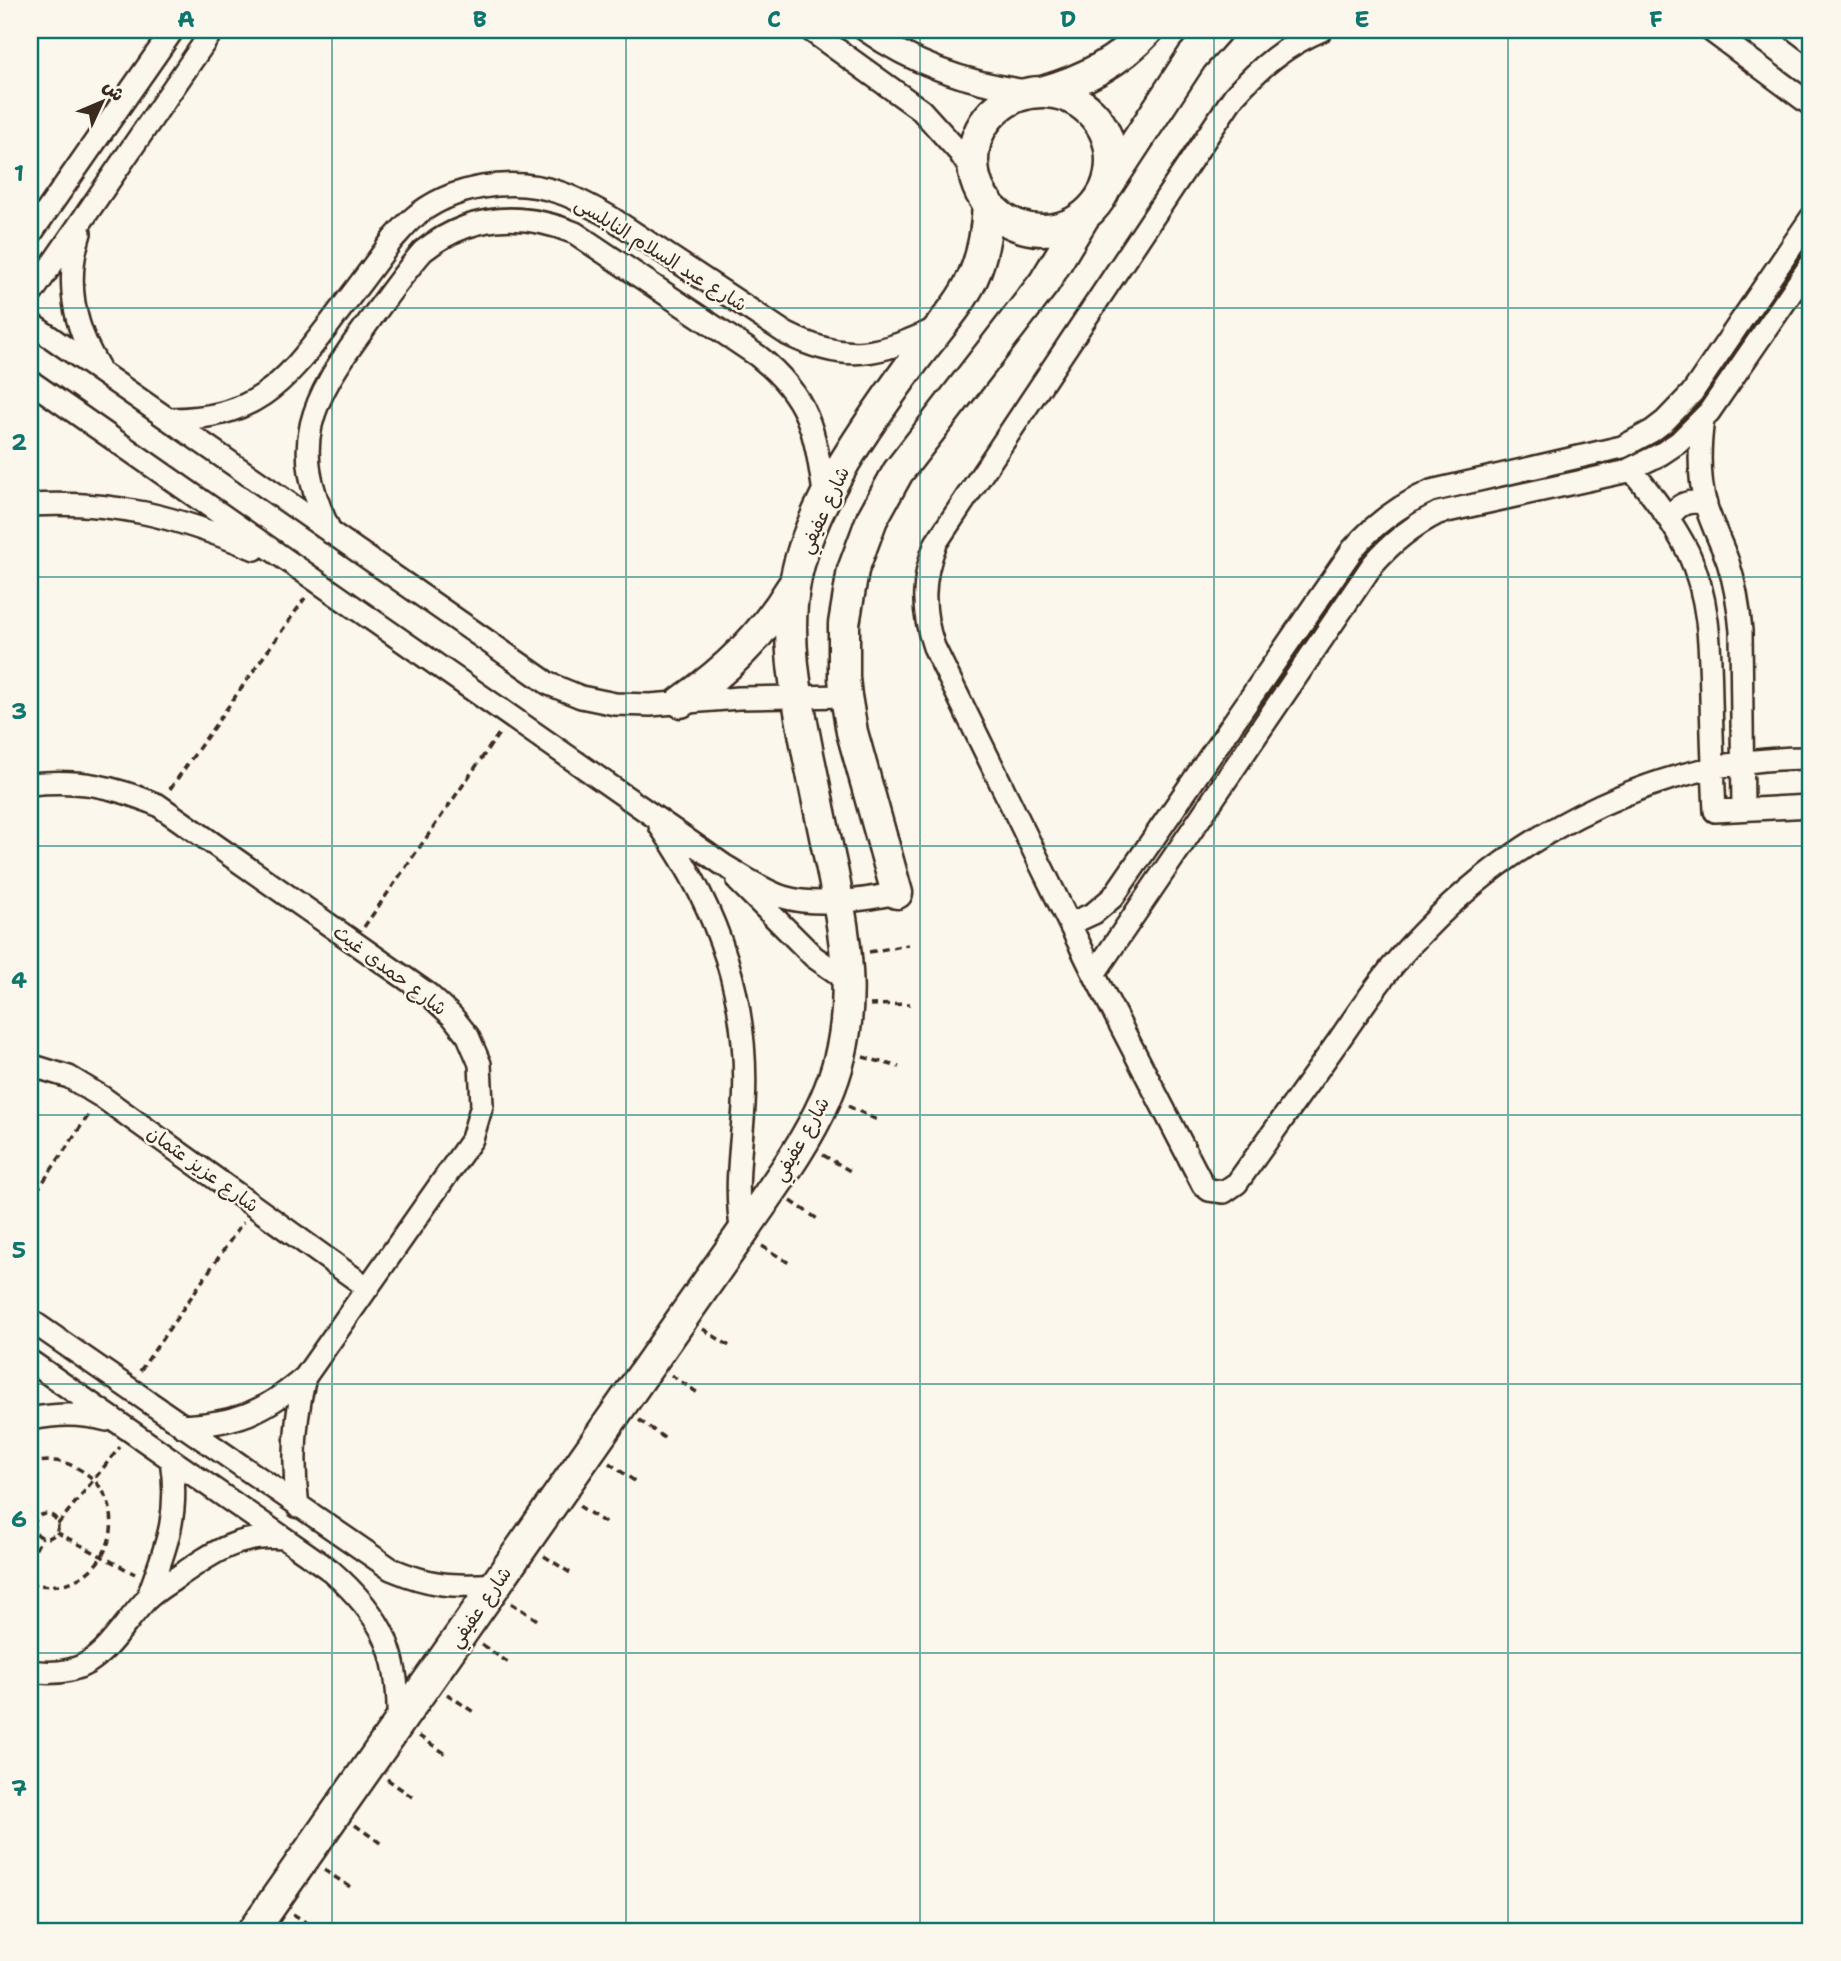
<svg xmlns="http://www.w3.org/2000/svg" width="1841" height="1961" font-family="'Shantell Sans','Playpen Sans Arabic',sans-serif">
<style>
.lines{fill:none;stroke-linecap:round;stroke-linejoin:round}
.street-casing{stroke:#3b2a1e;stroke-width:26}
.secondary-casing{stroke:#3b2a1e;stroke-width:35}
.path{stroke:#3b2a1e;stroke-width:3.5;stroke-dasharray:7 5;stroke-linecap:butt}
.street{stroke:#fbf7ec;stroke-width:21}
.secondary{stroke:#fbf7ec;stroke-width:30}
.grid{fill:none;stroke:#0f766e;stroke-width:2;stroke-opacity:0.55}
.labels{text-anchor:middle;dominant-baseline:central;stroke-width:5;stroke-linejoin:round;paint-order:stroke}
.street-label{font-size:19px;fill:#3b2a1e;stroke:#fbf7ec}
.neatline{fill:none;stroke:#0f766e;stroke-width:2.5}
.grid-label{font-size:23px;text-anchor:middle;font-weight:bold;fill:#0f766e}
</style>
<rect width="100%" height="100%" fill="#fbf7ec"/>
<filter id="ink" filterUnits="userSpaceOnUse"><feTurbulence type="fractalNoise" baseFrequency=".0143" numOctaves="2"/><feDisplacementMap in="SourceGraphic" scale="14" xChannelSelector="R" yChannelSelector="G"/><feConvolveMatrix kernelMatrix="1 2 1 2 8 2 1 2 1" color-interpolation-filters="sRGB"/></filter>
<g filter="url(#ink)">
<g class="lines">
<g class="street-casing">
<path id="street" d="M810,30L921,110L959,152L975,176
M865,30C917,67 973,85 1035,92
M1322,30C1286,45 1260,67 1234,96L936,543C922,578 921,610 934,647L1094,974L1203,1185L1209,1190L1224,1192L1237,1183C1271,1135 1305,1088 1339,1040C1365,1002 1391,964 1424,931C1524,827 1665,757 1811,758
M1710,30L1811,105
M1795,30L1811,42
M80,233C65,279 73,325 98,366
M30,235L173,30
M30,296L213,30
M30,323L549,684L581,697L615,704L650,705L739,698L846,696
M30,381L725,866C744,877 762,890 783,897C816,907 864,900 897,893
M168,419C254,419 282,386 331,322C352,294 373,267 393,239C399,233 405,225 412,219C451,185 513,176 561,193C578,199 594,208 610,217L787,334C847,364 879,355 937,328
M1703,419C1699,448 1698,477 1706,506C1712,525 1721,543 1728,562C1735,584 1739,607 1741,631L1743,809
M1631,469C1652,495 1673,522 1688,552C1710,599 1710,648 1711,699C1712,736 1713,773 1715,811L1811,806
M30,505C115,500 177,517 255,549
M1669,519C1677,504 1689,499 1706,504
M331,533C287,444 311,401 365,327C384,301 402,275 423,251C470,214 521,211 575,233L758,356C812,399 815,435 825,499
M30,784C79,779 113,786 158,805L428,994L452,1016L468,1036L480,1064L482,1105L472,1139L305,1377C263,1413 237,1423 182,1426
M660,826C719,911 750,1001 744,1106C741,1151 734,1188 742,1233
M738,881L814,957L849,981
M1070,924L1094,913L1113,897L1353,549C1375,523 1400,505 1431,491L1622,447L1652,431L1665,421L1692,393L1811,218
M1094,974L1373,564C1392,542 1412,526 1438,513L1624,472L1661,454L1679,442L1709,412L1811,264
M30,1065L69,1077L102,1097L368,1288
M30,1320L391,1569C431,1586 453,1587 497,1584
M30,1361L330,1570C384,1617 400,1653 398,1724
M30,1419C57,1414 80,1413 107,1420
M298,1507C292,1461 294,1421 305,1377
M147,1599C166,1547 180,1516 171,1459
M30,1671C97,1681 108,1641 146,1600C154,1592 166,1585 176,1578C212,1553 238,1534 284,1538"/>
</g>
<g class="secondary-casing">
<path id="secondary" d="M1042,92C1084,80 1119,62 1148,30
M973 161a69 69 0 1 1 138 0a69 69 0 1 1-138 0Z
M1108,185L1192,57L1216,30
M681,702C727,670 763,635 792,587
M897,893L852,732L846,696L844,678V624L853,570L872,519L898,472L1044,283L1085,215
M253,1931L742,1233C771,1190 804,1148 825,1100C860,1022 848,950 832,869C824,833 817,796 809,759C798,701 784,642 795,582C809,506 863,431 907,370C953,306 985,289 988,203"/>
</g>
<path class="path" d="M170,789L305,598
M364,927L500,732
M869,952L908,945
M870,1005L910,1004
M863,1057L899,1067
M848,1106L879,1121
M823,1155L852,1172
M30,1201L90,1113
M791,1201L819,1220
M762,1246L789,1263
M703,1329L731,1347
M140,1371L243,1222
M671,1375L698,1393
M639,1420L666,1439
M609,1463L636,1482
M30,1464C46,1459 63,1460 77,1468C145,1504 104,1603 30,1583
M579,1506L607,1524
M34 1526a12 12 0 1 1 24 0a12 12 0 1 1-24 0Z
M58,1524L120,1447
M56,1532L135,1574
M544,1556L572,1574
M30,1560L42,1537
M511,1603L539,1621
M482,1645L509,1663
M447,1694L475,1713
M419,1736L446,1754
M387,1779L415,1799
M355,1825L383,1845
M324,1870L352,1888
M293,1914L319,1931"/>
<use href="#street" class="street"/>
<use href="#secondary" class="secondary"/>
</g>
</g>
<path class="grid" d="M332,30V1931M626,30V1931M920,30V1931M1214,30V1931M1508,30V1931M30,308H1811M30,577H1811M30,846H1811M30,1115H1811M30,1384H1811M30,1653H1811"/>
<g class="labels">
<g class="street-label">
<text transform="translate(661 254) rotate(32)">شارع عبد السلام النابلسى</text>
<text transform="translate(824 510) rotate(-65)">شارع عفيفي</text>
<text transform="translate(390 970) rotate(37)">شارع حمدى غيث</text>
<text transform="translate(801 1139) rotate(-60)">شارع عفيفي</text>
<text transform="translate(203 1169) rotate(36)">شارع عزيز عثمان</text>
<text transform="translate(480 1607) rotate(-55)">شارع عفيفي</text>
</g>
</g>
<rect width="1841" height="1961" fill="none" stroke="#fbf7ec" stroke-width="77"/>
<g transform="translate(102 102) rotate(46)" stroke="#fbf7ec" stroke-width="5" paint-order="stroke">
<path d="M0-5L12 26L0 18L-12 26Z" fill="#3b2a1e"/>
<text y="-10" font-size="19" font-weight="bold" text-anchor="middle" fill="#3b2a1e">ش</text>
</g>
<rect x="38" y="38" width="1764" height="1885" class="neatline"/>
<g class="grid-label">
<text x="186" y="27">A</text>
<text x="480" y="27">B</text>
<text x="774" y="27">C</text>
<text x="1068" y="27">D</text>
<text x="1362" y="27">E</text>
<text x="1656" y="27">F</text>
<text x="19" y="181">1</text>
<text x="19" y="450">2</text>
<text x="19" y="719">3</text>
<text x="19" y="988">4</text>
<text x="19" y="1258">5</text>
<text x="19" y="1527">6</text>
<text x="19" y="1796">7</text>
</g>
</svg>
